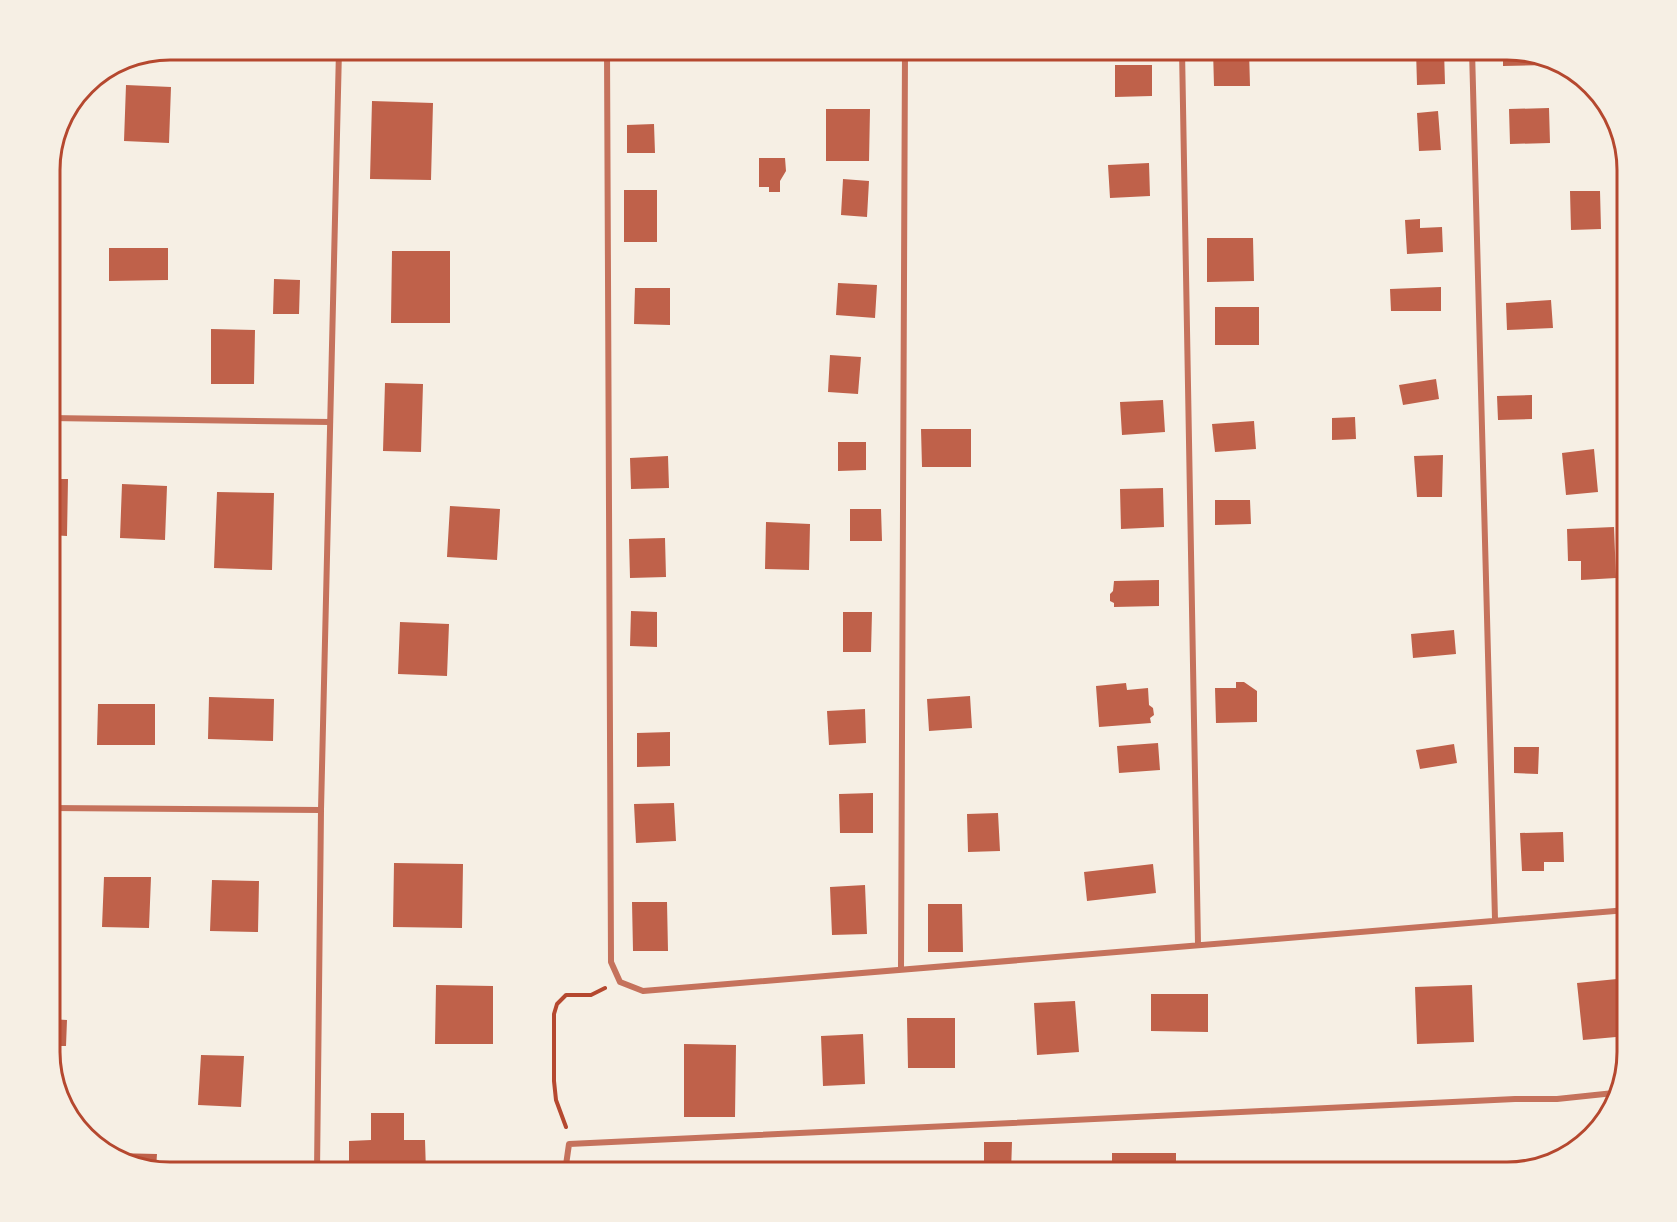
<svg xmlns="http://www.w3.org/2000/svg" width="1677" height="1222" font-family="Arial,sans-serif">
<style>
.building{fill:#bf614a}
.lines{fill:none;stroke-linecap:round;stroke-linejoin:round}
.path{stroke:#b5482f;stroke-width:4}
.minor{stroke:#c5725c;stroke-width:6}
.rim{fill:none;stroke:#b5482f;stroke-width:3}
</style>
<rect width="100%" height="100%" fill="#f6efe4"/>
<path class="building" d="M1213,50H1249L1250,86H1214Z
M1416,50H1444L1445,84L1417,85Z
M1503,50H1507L1547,63V65L1503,66Z
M1115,65H1152V96L1115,97Z
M126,85L171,87L169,143L124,141Z
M372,101L433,103L431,180L370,179Z
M1549,108L1550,143L1510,144L1509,109Z
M826,109H870L869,161H826Z
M1438,111L1441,150L1419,151L1417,113Z
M654,124L655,153H627V125Z
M759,158H785L786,171L780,181V192H769V187H759Z
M1149,163L1150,196L1110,198L1108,165Z
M843,179L869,181L867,217L841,215Z
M624,190H657V242H624Z
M1570,191H1600L1601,229L1571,230Z
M1420,219V228L1442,227L1443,252L1407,254L1405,220Z
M1207,238H1253L1254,281L1207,282Z
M109,248H168V280L109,281Z
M392,251H450V323H391Z
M274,279L300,280L299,314H273Z
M838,283L877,285L875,318L836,315Z
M1441,287V311H1391L1390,289Z
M635,288H670V325L634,324Z
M1551,300L1553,328L1507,330L1506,303Z
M1215,307H1259V345H1215Z
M50,310H59L57,366H50Z
M211,329L255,330L254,384H211Z
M830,355L861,357L858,394L828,392Z
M1436,379L1439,399L1403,405L1399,385Z
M385,383L423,384L421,452L383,451Z
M1532,395V419L1498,420L1497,396Z
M1163,400L1165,432L1122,435L1120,402Z
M1355,417L1356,439L1332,440V418Z
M1254,421L1256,449L1215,452L1212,424Z
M921,429H971V467H922Z
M838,442H866V470L838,471Z
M1594,449L1598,492L1566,495L1562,453Z
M1443,455L1442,497H1417L1414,456Z
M668,456L669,488L631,489L630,458Z
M50,479H68L67,536L50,535Z
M122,484L167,486L165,540L120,538Z
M1163,488L1164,527L1121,529L1120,489Z
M217,492L274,493L272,570L214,568Z
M1215,500H1250L1251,524L1215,525Z
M450,506L500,509L497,560L447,557Z
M850,509H881L882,541H850Z
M766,522L810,524L809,570L765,569Z
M1614,527L1616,578L1581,580V561H1568L1567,529Z
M665,538L666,577L630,578L629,539Z
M1159,580V606L1114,607V603L1110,601V594L1113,591L1114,581Z
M631,611L657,612V647L630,646Z
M843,612H872L871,652H843Z
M400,622L449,624L447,676L398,674Z
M1454,630L1456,654L1413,658L1411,634Z
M1236,682H1244L1257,691V722L1216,723L1215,688H1236Z
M1126,683L1127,690L1148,688L1149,705L1153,708L1154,715L1150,718L1151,723L1099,727L1096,686Z
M50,692H57L56,746H50Z
M970,696L972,728L929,731L927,699Z
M209,697L274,699L273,741L208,739Z
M98,704H155V745H97Z
M865,709L866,743L829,745L827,711Z
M670,732V766L637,767V733Z
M1158,743L1160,770L1119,773L1117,746Z
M1454,744L1457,763L1420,769L1416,750Z
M1514,747H1539L1538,774L1514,773Z
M873,793V833H840L839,794Z
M674,803L676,841L636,843L634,804Z
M998,813L1000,851L968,852L967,814Z
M1563,832L1564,862H1544V871H1522L1520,833Z
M394,863L463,864L462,928L393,927Z
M1153,864L1156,893L1087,901L1084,872Z
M104,877H151L149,928L102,927Z
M212,880L259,881L258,932L210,931Z
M865,885L867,934L832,935L830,887Z
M632,902H667L668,951H633Z
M928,904H962L963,952H928Z
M1627,978V1036L1583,1040L1577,983Z
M436,985L493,986V1044H435Z
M1472,985L1474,1042L1417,1044L1415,987Z
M1151,994H1208V1032L1151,1031Z
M1075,1001L1079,1052L1037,1055L1034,1003Z
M907,1018H955V1068H908Z
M50,1019L67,1020L66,1046H50Z
M863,1034L865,1084L823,1086L821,1036Z
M684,1044L736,1045L735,1117H684Z
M201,1055L244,1056L241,1107L198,1105Z
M371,1113H404V1140H425L426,1172H349V1141L371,1140Z
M984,1142H1012L1011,1172H984Z
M114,1153L157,1154L156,1168Z
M1112,1153H1176V1172H1112Z"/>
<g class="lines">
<path class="path" d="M566,1127L556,1100L554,1081V1014L557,1004L566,995H591L605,988"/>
<path class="minor" d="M607,50L611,962L620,982L643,991L1627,910
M1182,50L1198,944
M1472,50L1495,919
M50,418L330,422
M50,808L321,810
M901,969L905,50
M317,1172L321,810L339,50
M565,1172L569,1144L1515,1099H1557L1614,1093"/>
</g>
<path d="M0 0H1677V1222H0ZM170 60H1507A110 110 0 0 1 1617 170V1052A110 110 0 0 1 1507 1162H170A110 110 0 0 1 60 1052V170A110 110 0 0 1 170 60Z" fill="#f6efe4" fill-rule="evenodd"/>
<path class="rim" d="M170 60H1507A110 110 0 0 1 1617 170V1052A110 110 0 0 1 1507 1162H170A110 110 0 0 1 60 1052V170A110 110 0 0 1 170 60Z"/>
</svg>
